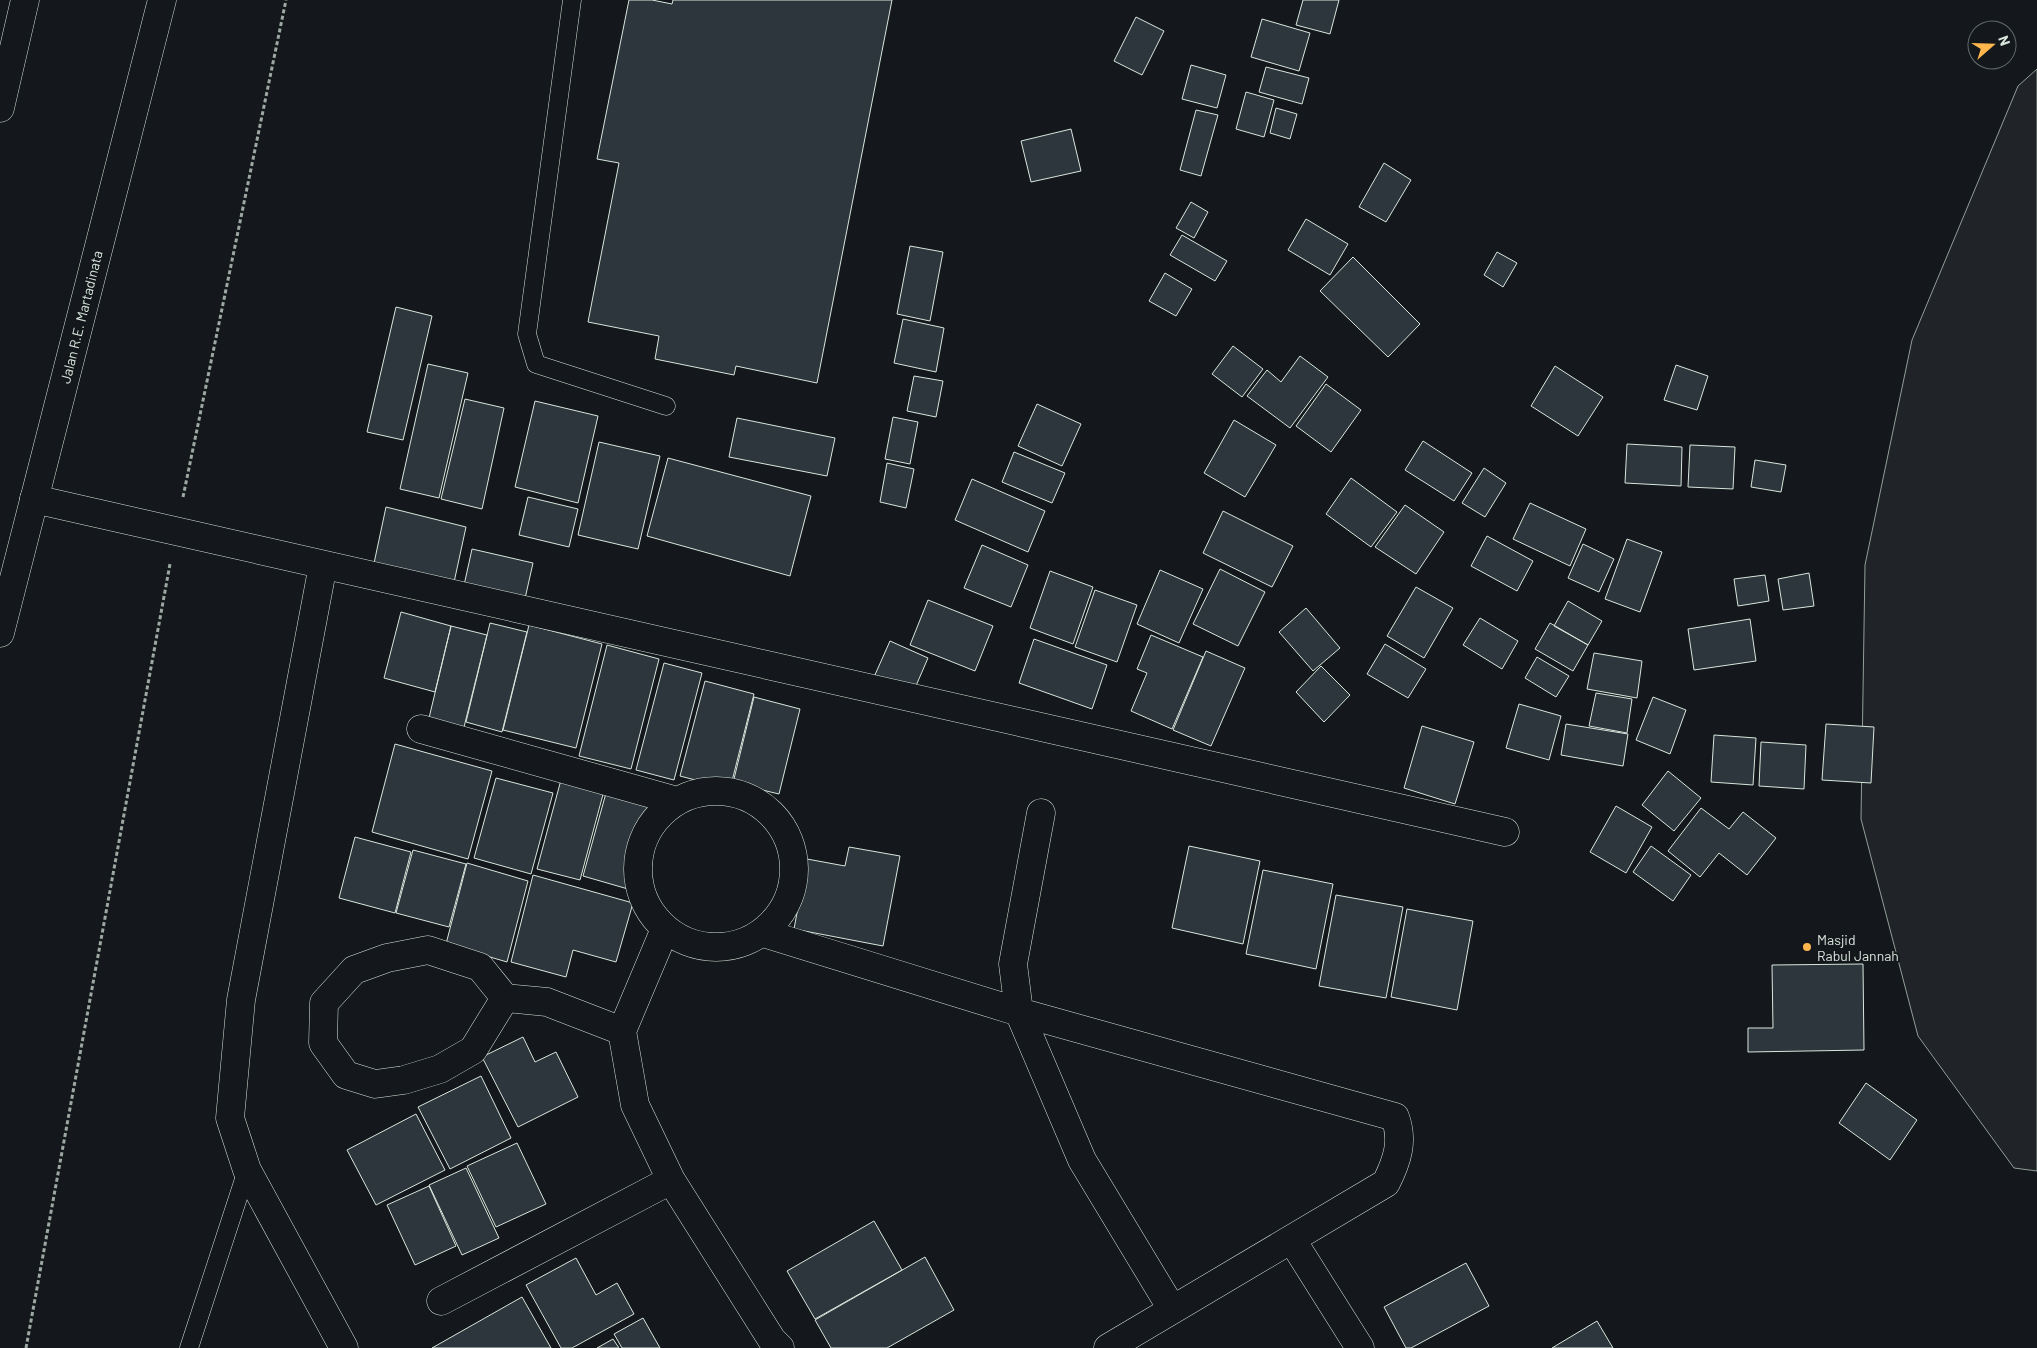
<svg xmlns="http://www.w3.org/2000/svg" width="2037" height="1348" font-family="Barlow,sans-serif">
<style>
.green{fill:#202428;stroke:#939e99}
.building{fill:#2c363c;stroke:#d8e6dc}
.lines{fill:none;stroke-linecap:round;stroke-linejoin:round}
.service-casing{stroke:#d8e6dc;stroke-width:19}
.minor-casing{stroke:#d8e6dc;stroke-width:29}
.trunk-casing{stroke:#d8e6dc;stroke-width:29}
.path{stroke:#9da8a2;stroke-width:3;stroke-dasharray:4 2.5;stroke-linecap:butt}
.service{stroke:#14181c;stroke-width:18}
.minor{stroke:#14181c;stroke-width:28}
.trunk{stroke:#14181c;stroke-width:28}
.poi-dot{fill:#ffb74d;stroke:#14181c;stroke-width:2}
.labels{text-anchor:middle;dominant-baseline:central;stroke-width:4;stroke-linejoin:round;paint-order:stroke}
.street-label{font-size:14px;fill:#d8e6dc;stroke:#14181c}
.poi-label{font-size:14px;fill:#d8e6dc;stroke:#14181c;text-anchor:start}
</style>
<rect width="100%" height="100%" fill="#14181c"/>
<path class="green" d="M2037,69V1171L2014,1168L1918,1036L1861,819L1865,565L1912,340L2018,86Z"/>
<path class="building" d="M629,0H652L672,4L673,0H892L817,383L736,366L734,375L655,359L659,336L588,322L619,163L597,159Z
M1303,0H1339L1330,34L1296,25Z
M1136,17L1164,31L1142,75L1114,61Z
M1262,19L1310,33L1299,71L1251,57Z
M1191,65L1226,75L1217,108L1182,99Z
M1266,67L1309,78L1302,104L1259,92Z
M1246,92L1274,100L1264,137L1236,129Z
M1276,108L1297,114L1290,139L1270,133Z
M1196,110L1218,115L1201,176L1180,170Z
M1071,129L1081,171L1031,182L1021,141Z
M1384,163L1411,180L1386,222L1359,207Z
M1191,202L1208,212L1194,238L1176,228Z
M1306,219L1348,244L1330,275L1288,250Z
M1182,235L1227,261L1215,281L1170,255Z
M910,246L943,252L930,321L897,314Z
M1497,252L1517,263L1503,287L1484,275Z
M1353,257L1420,324L1388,357L1320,291Z
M1165,273L1192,289L1176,316L1149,301Z
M396,307L432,316L403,440L367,432Z
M903,319L944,328L936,372L894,363Z
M1233,346L1263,369L1242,397L1212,374Z
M1300,356L1328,377L1290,428L1247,396L1267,370L1281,382Z
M428,364L468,373L439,498L400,489Z
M1676,365L1708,376L1697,410L1664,400Z
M1555,366L1603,397L1578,436L1531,406Z
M914,376L943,381L936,417L907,411Z
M1326,384L1361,410L1331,452L1296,426Z
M465,399L504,408L482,509L441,499Z
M535,401L598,416L578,503L515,487Z
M1037,404L1081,424L1062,466L1018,446Z
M893,417L918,422L910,464L885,459Z
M737,418L835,438L827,476L729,457Z
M1234,420L1276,445L1245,497L1204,473Z
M1423,441L1472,473L1454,501L1405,470Z
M599,442L660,456L638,549L578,535Z
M1627,444L1682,447L1681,486L1625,483Z
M1690,445L1735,447L1733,489L1688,487Z
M1014,452L1065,473L1052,503L1002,482Z
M668,458L811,496L790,576L647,536Z
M1755,460L1786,465L1781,492L1751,487Z
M887,463L914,469L906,508L880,502Z
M1484,468L1506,483L1485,517L1462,503Z
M1351,478L1397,512L1371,547L1326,514Z
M972,479L1045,511L1028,552L955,520Z
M528,497L578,509L569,547L519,535Z
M1530,503L1586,529L1570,566L1513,539Z
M1405,505L1444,532L1416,574L1375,547Z
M386,507L466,527L453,587L373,568Z
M1223,511L1293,546L1272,587L1203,553Z
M1487,536L1533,561L1517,591L1471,566Z
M1627,539L1662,552L1640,612L1605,599Z
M1583,544L1614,559L1599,592L1568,578Z
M982,545L1028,565L1011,607L964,588Z
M472,549L533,563L524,603L463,590Z
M1220,569L1265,592L1238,646L1193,624Z
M1160,570L1203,589L1179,643L1137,624Z
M1050,571L1093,587L1073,644L1030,628Z
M1809,573L1814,606L1783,610L1778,579Z
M1765,575L1769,601L1738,606L1734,579Z
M1416,587L1453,608L1424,658L1387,636Z
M1095,590L1137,605L1117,662L1075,647Z
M928,600L993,626L975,671L910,645Z
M1568,601L1602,621L1588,645L1554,626Z
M1306,608L1340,648L1313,671L1279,632Z
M401,612L451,626L435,692L384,678Z
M1480,618L1518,641L1502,669L1463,645Z
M1750,619L1756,661L1694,670L1688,629Z
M490,623L527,632L502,732L466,722Z
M1550,623L1588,645L1573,671L1535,649Z
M529,625L602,644L576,748L503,730Z
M451,626L487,635L464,727L429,718Z
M1151,635L1203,657L1172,729L1131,711L1147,673L1137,669Z
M1034,639L1107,665L1092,709L1019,683Z
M890,641L928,658L912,695L874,677Z
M1385,644L1426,669L1408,698L1367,674Z
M607,645L659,659L631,769L579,756Z
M1206,651L1245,668L1211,746L1173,730Z
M1594,653L1642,661L1637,698L1587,689Z
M1537,657L1569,676L1556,697L1525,678Z
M664,663L702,673L674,780L636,770Z
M1321,666L1350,695L1324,722L1296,692Z
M705,681L754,694L730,789L680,776Z
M1596,693L1632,699L1627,733L1589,726Z
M754,697L800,709L779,794L733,783Z
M1653,697L1686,710L1670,754L1636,740Z
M1519,704L1561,716L1549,760L1506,748Z
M1566,724L1628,734L1623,766L1561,755Z
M1826,724L1874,727L1871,783L1822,780Z
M1422,726L1474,742L1455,804L1404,788Z
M1714,735L1756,738L1753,785L1711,782Z
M1761,742L1806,745L1804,789L1759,786Z
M395,744L492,771L468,859L372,832Z
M1668,771L1701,798L1674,831L1642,805Z
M562,776L605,787L580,880L537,869Z
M496,778L553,793L531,874L474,858Z
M606,793L650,806L628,889L583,876Z
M1616,806L1652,827L1626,873L1590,852Z
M1701,808L1729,829L1743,812L1776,838L1747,875L1719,853L1700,877L1668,851Z
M355,837L411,852L395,913L339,898Z
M1189,846L1260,861L1243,944L1172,928Z
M1651,846L1691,875L1673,901L1633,872Z
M849,847L900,856L883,946L794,929L807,859L845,866Z
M413,850L466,864L449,927L396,913Z
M467,863L528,881L507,962L446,944Z
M1263,870L1333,884L1316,969L1246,954Z
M533,875L633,903L616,962L573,950L566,977L511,962Z
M1336,895L1403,907L1386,998L1319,986Z
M1407,909L1473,921L1457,1010L1391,997Z
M1863,964L1864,1050L1748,1052V1028H1773L1772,965Z
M523,1037L535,1062L556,1052L578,1097L518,1127L482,1057Z
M481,1076L511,1138L450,1169L418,1107Z
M1866,1083L1917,1120L1890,1160L1839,1123Z
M416,1114L445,1170L376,1205L347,1150Z
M517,1143L546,1204L496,1227L467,1166Z
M466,1168L499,1238L462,1255L429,1185Z
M429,1186L456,1246L415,1265L387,1205Z
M874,1221L902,1270L815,1319L787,1271Z
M925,1257L954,1310L887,1348H831L815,1320Z
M576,1258L596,1295L617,1283L634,1314L572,1348H561L526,1285Z
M1466,1263L1489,1306L1411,1348H1406L1384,1307Z
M522,1297L551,1348H432Z
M643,1318L660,1348H622L614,1334Z
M1597,1321L1613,1348H1552Z
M613,1339L619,1348H597Z"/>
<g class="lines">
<g class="service-casing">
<path id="service" d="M572,0L527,334L536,364L666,406
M189,1348L247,1170"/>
</g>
<g class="minor-casing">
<path id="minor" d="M34,499L1505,832
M323,565L241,1000L230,1118L247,1170L344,1348
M421,729L677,801
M638 869a78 78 0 1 1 156 0a78 78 0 1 1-156 0Z
M1041,813L1013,964L1019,1012L1082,1160L1172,1309
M665,929L622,1031L635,1105L671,1180L772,1340L780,1348
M763,933L1019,1012L1395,1117C1404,1141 1397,1161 1386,1183L1108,1348
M505,998L473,1050L440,1069L404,1080L375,1084L346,1075L323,1043L324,1003L354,970L387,958L428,950L480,967L505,998L547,1002L622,1031
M1292,1240L1360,1348
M441,1301L671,1180"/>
</g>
<g class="trunk-casing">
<path id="trunk" d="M0,108L25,0
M0,633L162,0"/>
</g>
<path class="path" d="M183,497L286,0
M26,1348L170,564"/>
<use href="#service" class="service"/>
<use href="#minor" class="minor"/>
<use href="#trunk" class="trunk"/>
</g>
<circle class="poi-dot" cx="1807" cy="947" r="5"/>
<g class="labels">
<g class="street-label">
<text transform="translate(81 317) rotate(-76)">Jalan R.E. Martadinata</text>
</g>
<g class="poi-label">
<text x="1817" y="939">Masjid<tspan x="1817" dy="16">Rabul Jannah</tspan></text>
</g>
</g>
<g transform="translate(1992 45) rotate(70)"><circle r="24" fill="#14181c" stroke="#626a69"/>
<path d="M0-4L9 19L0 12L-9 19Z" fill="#ffb74d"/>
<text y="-8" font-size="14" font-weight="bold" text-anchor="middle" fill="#d8e6dc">N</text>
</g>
</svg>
